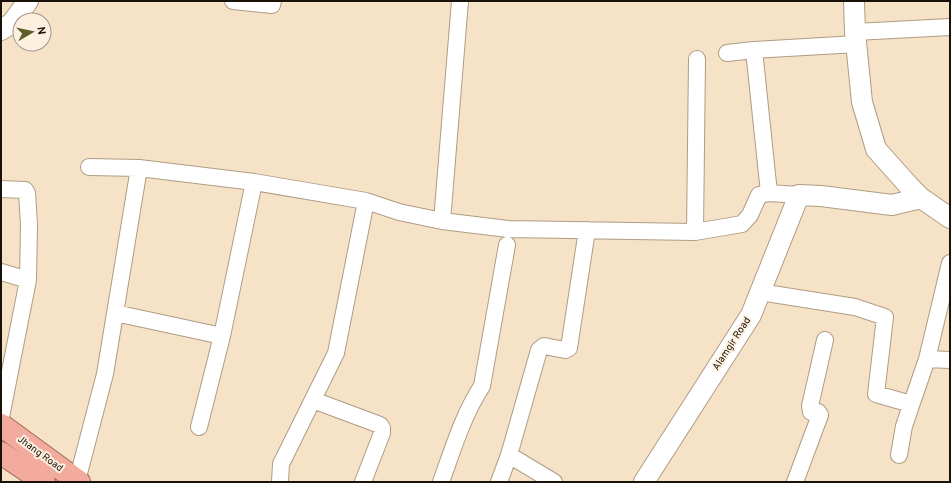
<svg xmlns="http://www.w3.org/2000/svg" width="951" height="483" font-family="Overpass,sans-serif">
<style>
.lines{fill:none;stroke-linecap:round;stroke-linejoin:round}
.minor-casing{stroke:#af9c83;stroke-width:18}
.tertiary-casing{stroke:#af9c83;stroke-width:22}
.trunk-casing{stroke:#a36859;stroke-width:24}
.minor{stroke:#fff;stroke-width:16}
.tertiary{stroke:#fff;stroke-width:20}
.trunk{stroke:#f2ab9c;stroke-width:22}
.labels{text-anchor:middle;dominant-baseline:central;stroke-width:4;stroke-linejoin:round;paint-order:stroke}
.street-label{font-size:10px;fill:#191208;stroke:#fdf0e0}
</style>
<rect width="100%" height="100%" fill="#f6e2c7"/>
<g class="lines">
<g class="minor-casing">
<path id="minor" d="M233,1L272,5L273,1
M855,32L950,27
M754,50L769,193
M727,53L754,50L857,44
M89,167L139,168L254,182L366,201L399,212L442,221L508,229L695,232L742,224L750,215L759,195L769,193L799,195
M1,189L25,190L27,193L29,225L28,280L1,417
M442,221L460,1
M695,232L697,59
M1,272L28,280
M760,292L855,307L885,317L876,394L911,404
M115,313L222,336
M927,359L950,360
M313,400L380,425L382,428V433L363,482
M199,427L222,336L254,182
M509,455L554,482
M899,455L904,426L927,359L950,263
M77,481L105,374L139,168
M280,482L281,464L336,353L366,201
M441,482C453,449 463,415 482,386L507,245
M499,482L509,455L539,350L544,346L565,350L569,348L587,230
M795,482L820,415L818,412H811L810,406L825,340"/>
</g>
<g class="tertiary-casing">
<path id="tertiary" d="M854,1L855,32L862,102L876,149L909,186L921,198L950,218
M1,30L12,23L28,1
M644,482L751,315L799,195L821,196L892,205L921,198"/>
</g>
<g class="trunk-casing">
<path id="trunk" d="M1,425L79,482
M1,453L44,482"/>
</g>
<use href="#minor" class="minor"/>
<use href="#tertiary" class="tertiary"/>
<use href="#trunk" class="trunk"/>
</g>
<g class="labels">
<g class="street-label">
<text transform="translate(732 344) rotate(-57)">Alamgir Road</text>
<text transform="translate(40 454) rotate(36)">Jhang Road</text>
</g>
</g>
<rect width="951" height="483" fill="none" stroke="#191208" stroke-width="4"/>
<g transform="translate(32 32) rotate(81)"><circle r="19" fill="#fdf0e0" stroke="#a2978a"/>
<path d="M0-3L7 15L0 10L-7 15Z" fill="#5e5e2b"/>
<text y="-6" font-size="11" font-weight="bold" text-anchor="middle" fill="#191208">N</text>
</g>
</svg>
